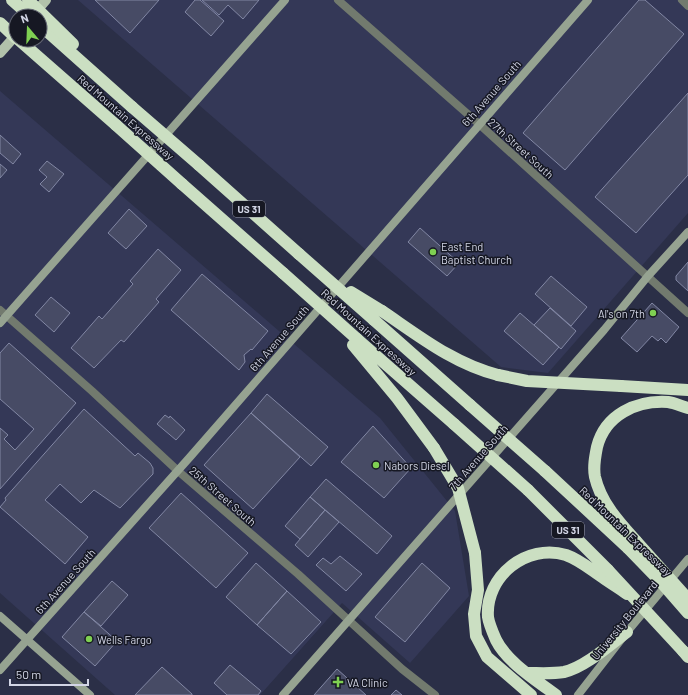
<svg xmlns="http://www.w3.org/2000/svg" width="688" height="695" font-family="Barlow,sans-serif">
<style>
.built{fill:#343857}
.building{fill:#474b65;stroke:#8287a4}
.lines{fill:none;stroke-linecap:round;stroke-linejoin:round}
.street{stroke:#727a6e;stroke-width:8}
.secondary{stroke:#96a391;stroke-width:8}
.primary{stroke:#b2c2ab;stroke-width:10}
.highway{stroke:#cbdfc2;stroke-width:12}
.highway-bridge{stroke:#cbdfc2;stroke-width:12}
.poi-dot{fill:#7fd052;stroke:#161823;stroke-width:1.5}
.labels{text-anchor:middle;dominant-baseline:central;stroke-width:3;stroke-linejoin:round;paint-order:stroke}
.shield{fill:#161823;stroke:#9a9cab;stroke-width:1}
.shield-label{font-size:10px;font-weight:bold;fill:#d2d5e5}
.street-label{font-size:11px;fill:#d2d5e5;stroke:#161823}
.poi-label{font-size:11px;fill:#d2d5e5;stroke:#161823;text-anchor:start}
</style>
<rect width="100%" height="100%" fill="#2b2f47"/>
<path class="built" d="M78,0H688V213L548,373L501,367Z
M0,91L380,418L455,511L469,596L410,663L342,603L260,695H115L0,593Z"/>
<path class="building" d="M95,0H159L130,33Z
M195,0H200L224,21L211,36L185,12Z
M202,0H259L243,19L228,5L219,15Z
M639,0H645L684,34L565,170L523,133Z
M688,93V175L636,233L595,197Z
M0,135L21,154L13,164L0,153Z
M47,161L64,174L49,192L40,184L47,177L39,170Z
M0,164L7,170L0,178Z
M129,209L147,226L126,249L108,233Z
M420,228L459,263L447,276L408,242Z
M158,249L181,270L156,299L159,302L124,342L121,340L94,368L71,348L99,316L102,319L133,284L130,281Z
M688,262V291L676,280V276Z
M202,274L268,331L252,350L251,349L244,355L245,362L239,370L171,310Z
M551,276L587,307L571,326L535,294Z
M51,297L70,313L54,332L35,315Z
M652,303L679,327L666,343L661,338L658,341L652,336L637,352L621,338Z
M550,308L576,331L561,349L534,325Z
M520,313L559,347L543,365L504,331Z
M9,343L76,403L0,489V428L8,435L4,439L15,450L34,429L0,399V353Z
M267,394L328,447L311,466L251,413Z
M84,409L135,456L138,453L150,463L153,468V474L120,508L94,490L81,503L60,484L45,500L88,537L65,564L0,507L6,500L5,498Z
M251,413L300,457L253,509L204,465Z
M165,415L169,418L170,416L185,430L176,440L157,424Z
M373,426L411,468L384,498L341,462Z
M326,479L392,536L377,554L310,497Z
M181,493L248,553L216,588L149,528Z
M310,497L325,510L300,539L285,526Z
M325,510L339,522L308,557L295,545Z
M340,556L362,574L346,591L316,565L323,558L331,564Z
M256,563L287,591L257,625L226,597Z
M422,563L450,588L405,642L375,617Z
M112,581L128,595L101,626L84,612Z
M287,591L321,622L291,654L257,625Z
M84,612L117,641L95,666L62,637Z
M230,665L261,691L258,695H227L214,683Z
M162,667L192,694V695H135Z
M337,669L366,695H314Z
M396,690L402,695H391Z"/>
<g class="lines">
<path class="street" d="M338,0L479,124L688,313
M682,0L688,6
M0,310L92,391L178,471L298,574L402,669L435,695"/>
<path class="secondary" d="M0,323L285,0
M0,616L90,695
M0,670L190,457L588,0
M283,695L604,330L648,276L688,232
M578,695L627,632L688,559"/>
<path class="primary" d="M34,14L46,0
M0,53L16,35"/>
<path class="highway" d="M12,0L30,16
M40,25L132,107
M19,40L116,125
M199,165L299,254
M182,184L283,273
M382,311C419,336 454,364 498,375
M374,320L470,405
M357,339L454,424
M353,345L397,398L434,448
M621,386L688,390
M545,471L628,548
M528,490L608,570
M636,541C619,522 601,503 595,477C593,467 595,457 597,447C605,415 636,400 668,402C675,403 681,406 688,408
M475,553L478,590L474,614L476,636L487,657L531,695
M683,651L688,657
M527,673C539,673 552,674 564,672C584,668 611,644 627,632
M556,695C536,680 507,662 496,640C493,633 489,624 488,617C485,576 527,543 566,555C580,560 590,569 602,577C610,583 619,588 627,594"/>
<path class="highway-bridge" d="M28,0L73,44
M0,23L16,38
M132,107L199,165
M116,125L182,184
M299,254L374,320
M283,273L357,339
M351,292L382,311
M498,375L527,381L621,386
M470,405L545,471
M454,424L528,490
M434,448L458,488L475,553
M636,541L688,599
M628,548L661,582L688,613
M608,570L683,651"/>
</g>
<g class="poi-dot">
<circle cx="433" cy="252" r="4"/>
<circle cx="653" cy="313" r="4"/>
<circle cx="376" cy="465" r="4"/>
<circle cx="89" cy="639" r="4"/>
<path d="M336 676h4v4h4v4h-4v4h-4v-4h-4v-4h4z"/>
</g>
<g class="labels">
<g class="shield">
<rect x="233" y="201" width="32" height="16" rx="3"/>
<rect x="552" y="522" width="32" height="16" rx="3"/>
</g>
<g class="shield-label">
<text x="249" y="209">US 31</text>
<text x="568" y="530">US 31</text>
</g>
<g class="street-label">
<text transform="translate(491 93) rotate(-49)">6th Avenue South</text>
<text transform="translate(126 117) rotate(41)">Red Mountain Expressway</text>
<text transform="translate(521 148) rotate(42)">27th Street South</text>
<text transform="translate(369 332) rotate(42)">Red Mountain Expressway</text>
<text transform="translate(279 338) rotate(-49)">6th Avenue South</text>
<text transform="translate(478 457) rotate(-49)">7th Avenue South</text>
<text transform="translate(223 496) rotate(41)">25th Street South</text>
<text transform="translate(626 531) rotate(44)">Red Mountain Expressway</text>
<text transform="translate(65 581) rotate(-48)">6th Avenue South</text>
<text transform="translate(624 620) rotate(-51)">University Boulevard</text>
</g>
<g class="poi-label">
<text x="441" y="246">East End<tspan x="441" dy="13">Baptist Church</tspan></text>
<text x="645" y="313" text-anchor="end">Al's on 7th</text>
<text x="384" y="465">Nabors Diesel</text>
<text x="97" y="639">Wells Fargo</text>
<text x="347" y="682">VA Clinic</text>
</g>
</g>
<g transform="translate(28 28) rotate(341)"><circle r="19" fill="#161823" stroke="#616471"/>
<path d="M0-3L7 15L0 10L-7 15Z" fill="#7fd052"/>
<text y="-6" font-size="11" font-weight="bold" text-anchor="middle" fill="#d2d5e5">N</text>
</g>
<path d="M10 679v6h78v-6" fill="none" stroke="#d2d5e5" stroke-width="2"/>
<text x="16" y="679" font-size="12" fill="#d2d5e5" stroke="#161823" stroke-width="3" paint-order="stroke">50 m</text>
</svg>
